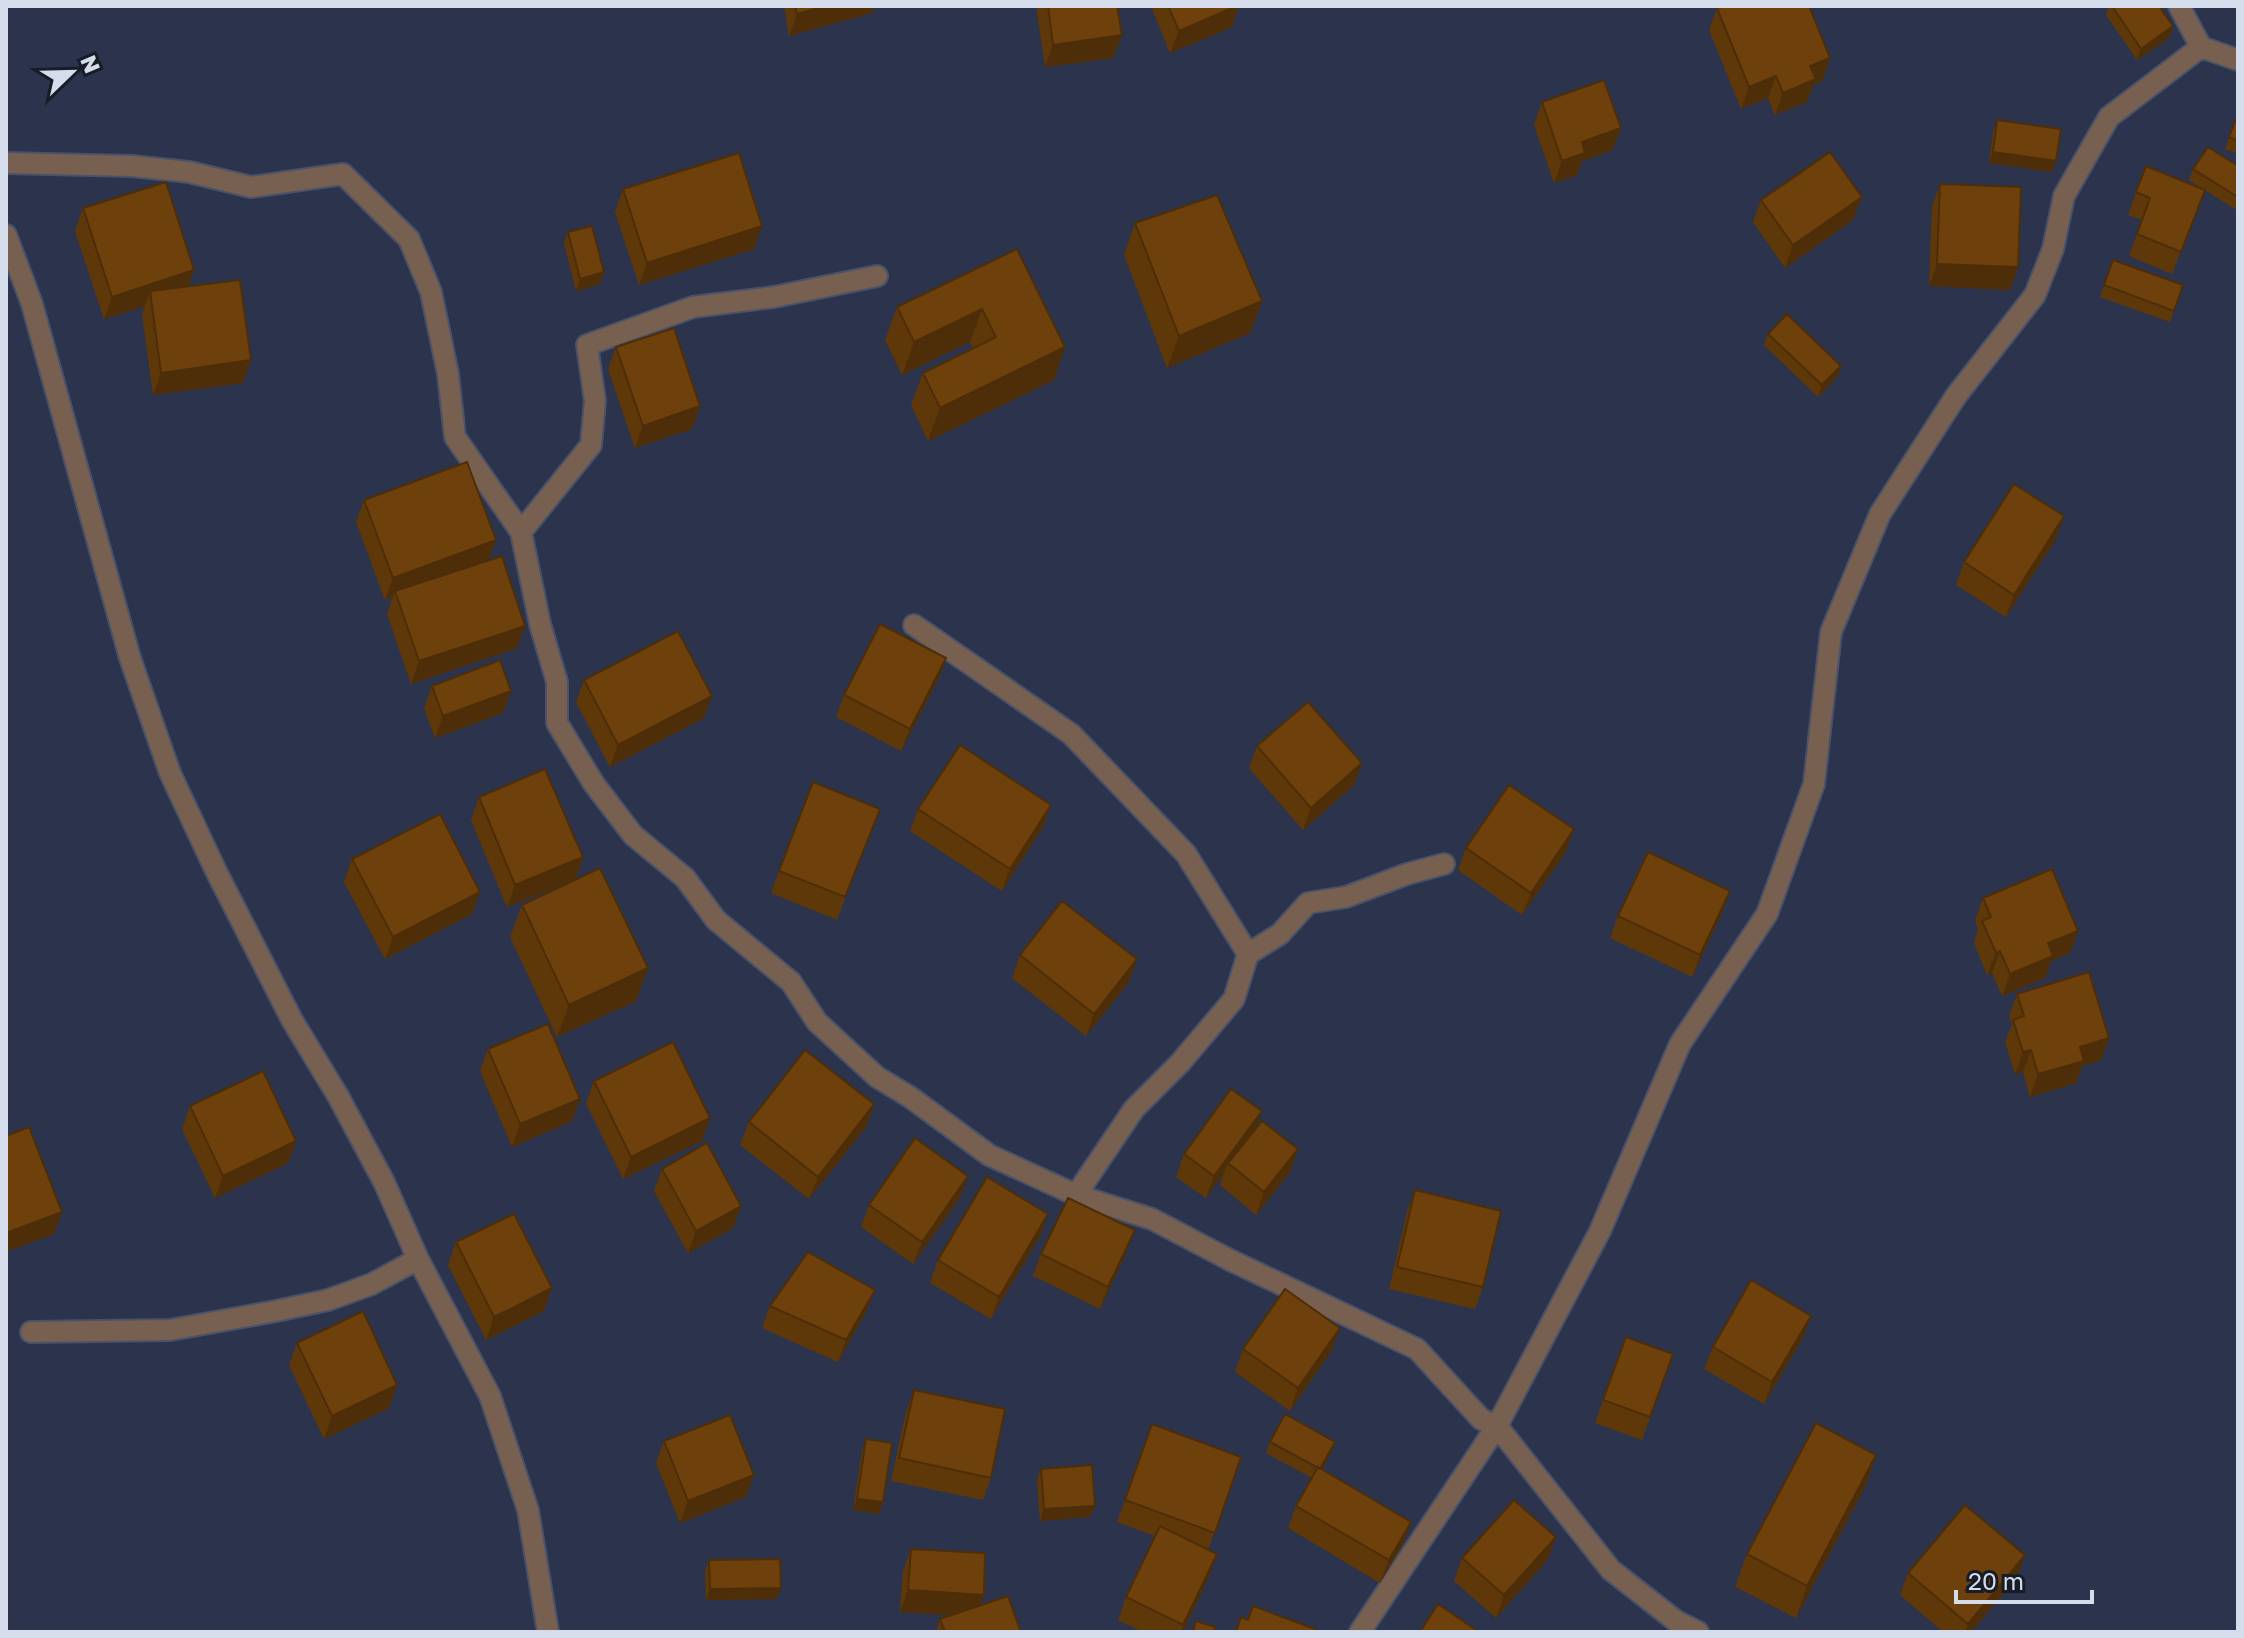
<svg xmlns="http://www.w3.org/2000/svg" width="2244" height="1638" font-family="'Golos Text',sans-serif">
<style>
.lines{fill:none;stroke-linecap:round;stroke-linejoin:round}
.minor-casing{stroke:#4a5269;stroke-width:24}
.minor{stroke:#786050;stroke-width:20}
.wall{fill:#5f380a}
.shaded-wall{fill:#4d2e08}
.building{fill:#6e410c;stroke:#4d2e08;stroke-width:2}
</style>
<rect width="100%" height="100%" fill="#2b344c"/>
<g class="lines">
<g class="minor-casing">
<path id="minor" d="M2179,6L2201,47
M6,163L132,166L189,172L251,187L343,174L409,239L431,292L448,374L455,437L521,532
M6,235L32,304L130,658L170,773L216,871L292,1020L338,1096L384,1182L418,1259L490,1396L528,1510L548,1632
M877,276L774,297L693,307L587,345L595,401L591,445L521,532L540,624L557,682V723L594,784L633,835L685,878L716,920L791,982L817,1022L877,1077L910,1097L989,1155L1076,1195L1152,1219L1228,1259L1417,1349L1481,1419L1497,1426L1611,1570L1676,1621L1698,1632
M914,625L1071,734L1186,854L1248,954L1234,999L1180,1063L1134,1109L1076,1195
M1248,954L1280,934L1308,903L1346,897L1407,874L1444,864
M31,1332L170,1330L276,1311L328,1300L372,1284L418,1259
M1360,1632L1497,1426L1600,1231L1680,1044L1767,914L1814,784L1831,632L1880,514L1956,396L2035,295L2053,249L2064,196L2109,117L2201,47L2238,60"/>
</g>
<use href="#minor" class="minor"/>
</g>
<path class="wall" d="M784,6H875L872,13L789,36Z
M1036,6H1117L1122,35L1113,58L1045,67Z
M1151,6H1239L1232,27L1170,53Z
M2109,6H2159L2173,26L2169,38L2137,60L2106,15Z
M1717,8L1830,58L1822,81L1814,84L1807,102L1775,115L1768,98L1741,109L1709,30Z
M1542,102L1621,128L1612,150L1582,161L1577,175L1554,183L1534,125Z
M2238,114V154L2225,149Z
M1997,120L2056,161L2052,172L1989,163L1993,132Z
M2238,166V211L2205,190L2172,274L2129,256L2142,220L2128,215L2136,192L2203,189L2189,180L2193,169Z
M1940,184L2018,267L2010,290L1929,286L1932,206Z
M623,189L754,249L639,285L615,212Z
M1761,200L1853,220L1785,268L1753,222Z
M83,208L194,270L188,286L251,360L243,383L153,395L142,314L145,306L104,319L75,231Z
M1135,223L1262,301L1250,333L1167,368L1124,255Z
M568,232L604,272L600,284L576,291L564,243Z
M1017,249L1054,380L928,441L911,405L923,373L973,348L970,342L902,375L885,340L897,307Z
M2113,260L2183,285L2170,322L2100,297Z
M1768,334L1841,366L1837,377L1818,397L1764,345Z
M616,347L700,406L692,429L635,448L608,369Z
M364,500L488,561L517,648L411,684L387,614L393,597L385,600L356,522Z
M2064,516L2056,539L2006,617L1956,585L1964,562Z
M946,658L938,680L901,751L836,717L844,695Z
M584,680L712,696L704,718L610,767L576,702Z
M432,686L511,691L503,713L435,738L424,708Z
M1257,746L1362,763L1354,785L1303,830L1249,768Z
M479,797L583,857L575,880L507,907L471,820Z
M1051,805L1043,827L1002,891L910,831L918,809Z
M871,831L837,920L771,893L779,871Z
M1466,848L1566,852L1522,915L1458,870Z
M352,859L472,914L385,959L344,882Z
M1983,898L2078,931L2070,953L2051,961L2045,978L2002,996L1992,973L1987,975L1974,943L1978,929L1975,920Z
M522,905L648,968L636,1001L557,1037L510,937Z
M1722,913L1692,977L1610,938L1618,916Z
M1020,955L1129,982L1086,1036L1012,978Z
M2017,994L2109,1038L2101,1060L2082,1066L2076,1083L2030,1097L2023,1072L2015,1074L2005,1042L2012,1025L2009,1016Z
M488,1049L580,1099L572,1121L512,1147L480,1071Z
M594,1081L702,1141L623,1179L586,1103Z
M874,1104L866,1127L809,1199L740,1145L749,1122Z
M190,1106L296,1141L288,1163L215,1198L182,1129Z
M1255,1129L1298,1149L1290,1172L1256,1215L1220,1185L1224,1173L1206,1198L1176,1177L1184,1154Z
M662,1169L741,1206L733,1228L688,1253L654,1191Z
M1415,1190L1483,1287L1475,1309L1389,1289L1407,1212Z
M960,1198L913,1264L861,1227L869,1205Z
M1048,1214L1040,1236L991,1319L930,1283L938,1260Z
M1135,1230L1126,1253L1100,1309L1033,1276L1041,1254Z
M456,1242L544,1311L486,1340L448,1265Z
M875,1290L866,1312L838,1362L762,1328L770,1306Z
M1811,1316L1803,1338L1764,1404L1704,1369L1713,1347Z
M1626,1337L1673,1354L1642,1440L1595,1423Z
M297,1343L397,1385L389,1408L324,1439L289,1365Z
M1243,1349L1332,1350L1290,1411L1235,1372Z
M914,1390L991,1478L983,1500L891,1481L906,1412Z
M1152,1424L1241,1457L1208,1550L1217,1554L1209,1576L1183,1632H1143L1118,1620L1126,1597L1155,1536L1117,1522Z
M866,1439L879,1514L853,1510L862,1451Z
M664,1441L746,1497L680,1523L656,1463Z
M1270,1442H1335L1331,1453L1322,1470L1411,1522L1403,1544L1380,1583L1288,1528L1296,1506L1312,1478L1266,1453Z
M1876,1455L1865,1487L1796,1618L1735,1587L1747,1554Z
M1041,1469L1095,1506L1090,1517L1040,1521L1037,1480Z
M911,1549L984,1595L980,1605L1021,1632H936L940,1619L950,1615L900,1612L903,1571Z
M1462,1558L1548,1559L1496,1618L1454,1581Z
M709,1560L777,1599L706,1600L705,1571Z
M1908,1573L2017,1578L1971,1632H1943L1900,1595Z"/>
<path class="shaded-wall" d="M825,6H875L872,13L789,36L797,14Z
M1237,6H1239L1232,27L1170,53L1179,31Z
M2173,26L2169,38L2137,60L2141,49Z
M1122,35L1113,58L1045,67L1053,45Z
M1830,58L1822,81L1814,84L1807,102L1775,115L1783,93L1810,66Z
M1776,76L1768,98L1741,109L1749,87Z
M1621,128L1612,150L1582,161L1577,175L1554,183L1562,161L1582,142Z
M1993,152L2056,161L2052,172L1989,163Z
M1862,197L1853,220L1785,268L1793,245Z
M762,226L754,249L639,285L647,263Z
M1937,264L2018,267L2010,290L1929,286Z
M194,270L186,292L150,291L145,306L104,319L112,297Z
M604,272L600,284L576,291L580,279Z
M1262,301L1250,333L1167,368L1179,336Z
M982,309L970,342L902,375L914,342Z
M1065,347L1054,380L928,441L940,408Z
M251,360L243,383L153,395L161,373Z
M1841,366L1837,377L1818,397L1822,385Z
M700,406L692,429L635,448L643,426Z
M2064,516L2056,539L2006,617L2014,595Z
M496,540L488,562L395,591L393,597L385,600L393,578Z
M525,626L517,648L411,684L419,661Z
M946,658L938,680L901,751L910,729Z
M511,691L503,713L435,738L443,716Z
M712,696L704,718L610,767L618,745Z
M1362,763L1354,785L1303,830L1311,808Z
M1051,805L1043,827L1002,891L1010,869Z
M1574,829L1566,852L1522,915L1531,893Z
M583,857L575,880L507,907L515,885Z
M1730,891L1722,913L1692,977L1700,955Z
M480,892L472,914L385,959L393,937Z
M2078,931L2070,953L2051,961L2045,978L2002,996L2010,974L2048,943Z
M2000,951L1992,973L1987,975L1996,953Z
M1137,959L1129,982L1086,1036L1094,1014Z
M648,968L636,1001L557,1037L569,1005Z
M2109,1038L2101,1060L2082,1066L2076,1083L2030,1097L2038,1074L2080,1047Z
M2031,1050L2023,1072L2015,1074L2023,1052Z
M580,1099L572,1121L512,1147L520,1124Z
M874,1104L866,1127L809,1199L818,1177Z
M1262,1111L1254,1133L1228,1163L1224,1173L1206,1198L1214,1176Z
M710,1118L702,1141L623,1179L631,1157Z
M296,1141L288,1163L215,1198L223,1176Z
M1298,1149L1290,1172L1256,1215L1264,1192Z
M968,1176L960,1198L913,1264L922,1242Z
M741,1206L733,1228L688,1253L696,1231Z
M62,1212L54,1234L6,1252V1233Z
M1048,1214L1040,1236L991,1319L999,1297Z
M1135,1230L1126,1253L1100,1309L1108,1287Z
M552,1288L544,1311L486,1340L494,1317Z
M875,1290L866,1312L838,1362L846,1340Z
M1811,1316L1803,1338L1764,1404L1772,1382Z
M1340,1328L1332,1350L1290,1411L1298,1388Z
M397,1385L389,1408L324,1439L332,1416Z
M1335,1442L1331,1453L1316,1481L1320,1469Z
M1876,1455L1865,1487L1796,1618L1807,1586Z
M754,1475L746,1497L680,1523L688,1501Z
M857,1499L883,1502L879,1514L853,1510Z
M1095,1506L1090,1517L1040,1521L1044,1509Z
M1411,1522L1403,1544L1380,1583L1389,1560Z
M1556,1537L1548,1559L1496,1618L1504,1595Z
M1217,1554L1209,1576L1183,1632H1181Z
M2025,1555L2017,1578L1971,1632H1965L1968,1624Z
M781,1588L777,1599L706,1600L710,1589Z
M908,1590L984,1595L975,1617L900,1612Z"/>
<path class="building" d="M795,6H825L797,14Z
M1048,6H1117L1122,35L1053,45Z
M1168,6H1237L1179,31Z
M1723,6H1809L1830,58L1810,66L1816,79L1783,93L1776,76L1749,87L1717,8Z
M2112,6H2159L2173,26L2141,49Z
M1604,80L1621,128L1582,142L1585,153L1562,161L1542,102Z
M2238,114V141L2229,137Z
M1997,120L2061,129L2056,161L1993,152Z
M2208,147L2238,166V197L2193,169Z
M1830,152L1862,197L1793,245L1761,200Z
M739,153L762,226L647,263L623,189Z
M2146,166L2205,190L2181,252L2137,234L2150,198L2136,192Z
M166,182L194,270L112,297L83,208Z
M1940,184L2021,187L2018,267L1937,264Z
M1217,195L1262,301L1179,336L1135,223Z
M592,226L604,272L580,279L568,232Z
M1017,249L1065,347L940,408L923,373L996,337L982,309L914,342L897,307Z
M2113,260L2183,285L2174,311L2104,285Z
M240,280L251,360L161,373L150,291Z
M1787,314L1841,366L1822,385L1768,334Z
M674,328L700,406L643,426L616,347Z
M467,462L496,540L393,578L364,500Z
M2014,484L2064,516L2014,595L1964,562Z
M502,556L525,626L419,661L395,591Z
M880,624L946,658L910,729L844,695Z
M678,631L712,696L618,745L584,680Z
M500,660L511,691L443,716L432,686Z
M1308,702L1362,763L1311,808L1257,746Z
M960,745L1051,805L1010,869L918,809Z
M545,769L583,857L515,885L479,797Z
M813,782L880,809L845,897L779,871Z
M1509,785L1574,829L1531,893L1466,848Z
M440,814L480,892L393,937L352,859Z
M1648,852L1730,891L1700,955L1618,916Z
M600,868L648,968L569,1005L522,905Z
M2052,869L2078,931L2048,943L2053,956L2010,974L2000,951L1996,953L1982,921L1991,917L1983,898Z
M1062,901L1137,959L1094,1014L1020,955Z
M2089,972L2109,1038L2080,1047L2084,1061L2038,1074L2031,1050L2023,1052L2013,1020L2024,1016L2017,994Z
M548,1024L580,1099L520,1124L488,1049Z
M673,1042L710,1118L631,1157L594,1081Z
M805,1050L874,1104L818,1177L749,1122Z
M263,1071L296,1141L223,1176L190,1106Z
M1231,1089L1262,1111L1214,1176L1184,1154Z
M1262,1121L1298,1149L1264,1192L1228,1163Z
M29,1127L62,1212L6,1233V1136Z
M915,1138L968,1176L922,1242L869,1205Z
M707,1143L741,1206L696,1231L662,1169Z
M987,1177L1048,1214L999,1297L938,1260Z
M1415,1190L1501,1211L1483,1287L1397,1267Z
M1068,1198L1135,1230L1108,1287L1041,1254Z
M514,1214L552,1288L494,1317L456,1242Z
M808,1252L875,1290L846,1340L770,1306Z
M1751,1280L1811,1316L1772,1382L1713,1347Z
M1285,1289L1340,1328L1298,1388L1243,1349Z
M363,1311L397,1385L332,1416L297,1343Z
M1626,1337L1673,1354L1650,1417L1603,1400Z
M914,1390L1005,1409L991,1478L899,1458Z
M1285,1414L1335,1442L1320,1469L1270,1442Z
M730,1415L754,1475L688,1501L664,1441Z
M1816,1423L1876,1455L1807,1586L1747,1554Z
M1152,1424L1241,1457L1215,1533L1125,1500Z
M866,1439L892,1443L883,1502L857,1499Z
M1092,1465L1095,1506L1044,1509L1041,1469Z
M1318,1467L1411,1522L1389,1560L1296,1506Z
M1514,1500L1556,1537L1504,1595L1462,1558Z
M1965,1505L2025,1555L1968,1624L1908,1573Z
M1160,1526L1217,1554L1183,1625L1126,1597Z
M911,1549L985,1553L984,1595L908,1590Z
M780,1559L781,1588L710,1589L709,1560Z
M1008,1596L1021,1632H945L940,1619Z
M1438,1604L1479,1632H1420Z
M1253,1606L1323,1632H1236L1241,1617L1248,1620Z
M1196,1621L1215,1627L1214,1632H1193Z"/>
<rect width="2244" height="1638" fill="none" stroke="#d5dceb" stroke-width="16"/>
<g transform="translate(72 72) rotate(67)" stroke="#181c27" stroke-width="6" paint-order="stroke">
<path d="M0-6L14 30L0 20L-14 30Z" fill="#d5dceb"/>
<text y="-12" font-size="22" font-weight="bold" text-anchor="middle" fill="#d5dceb">N</text>
</g>
<path d="M1956 1590v12h136v-12" fill="none" stroke="#d5dceb" stroke-width="4"/>
<text x="1968" y="1590" font-size="24" fill="#d5dceb" stroke="#181c27" stroke-width="6" paint-order="stroke">20 m</text>
</svg>
